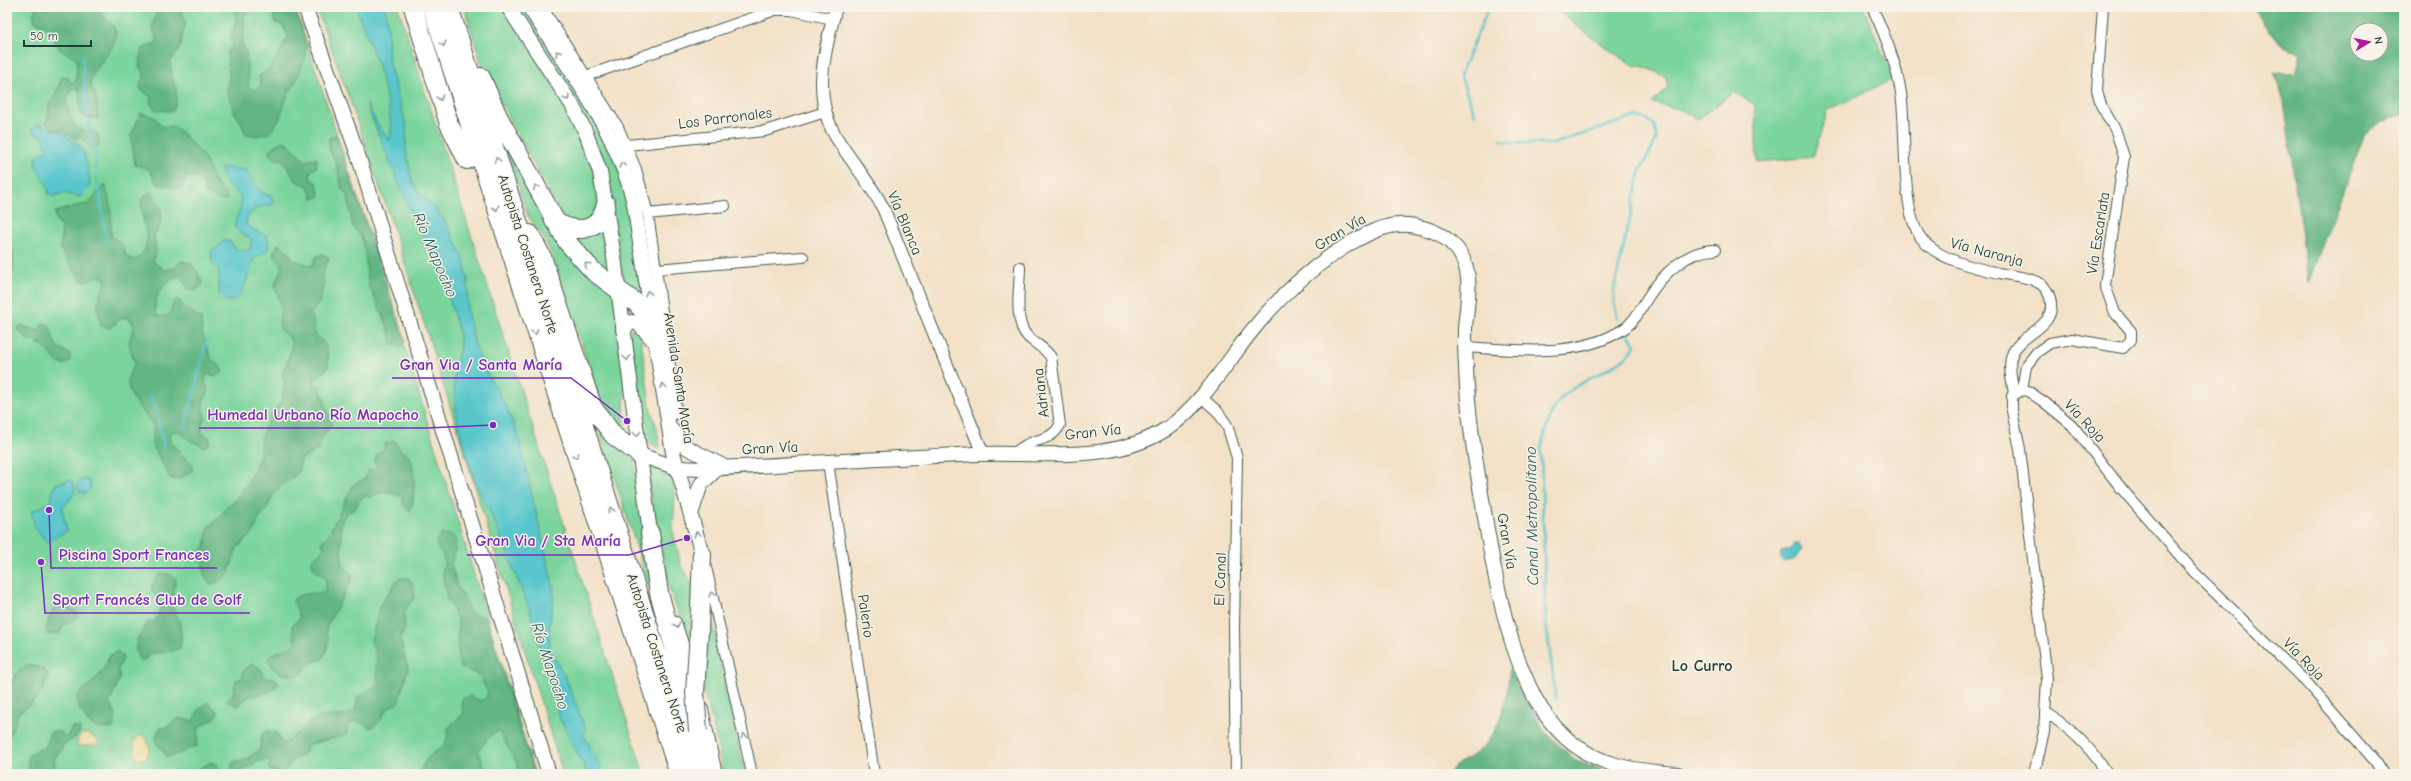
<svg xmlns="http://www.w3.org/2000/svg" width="2411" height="781" font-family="'Comic Neue',sans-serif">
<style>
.green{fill:#7ad49b;stroke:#4c8868}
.forest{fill:#63b683;stroke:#417a5c;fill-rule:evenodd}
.sand{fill:#eeda9e;stroke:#868c69}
.water{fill:#59c6cc;stroke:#3c8280}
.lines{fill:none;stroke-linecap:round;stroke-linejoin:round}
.stream{stroke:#59c6cc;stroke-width:2.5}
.minor-casing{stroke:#3f564a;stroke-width:12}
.tertiary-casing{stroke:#3f564a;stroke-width:14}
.secondary-casing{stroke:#3f564a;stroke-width:16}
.motorway-casing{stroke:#3f564a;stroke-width:20}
.minor{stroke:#fff;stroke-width:10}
.tertiary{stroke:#fff;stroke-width:12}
.secondary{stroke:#fff;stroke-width:14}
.motorway{stroke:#fff;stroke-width:18}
.motorway-bridge-casing{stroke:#3f564a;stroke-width:20;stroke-linecap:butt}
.motorway-bridge{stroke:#fff;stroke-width:18}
.oneway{stroke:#8f9e9a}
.labels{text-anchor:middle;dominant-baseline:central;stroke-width:3;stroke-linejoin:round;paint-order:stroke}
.street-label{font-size:15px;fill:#1f3d34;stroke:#f7f3e8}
.water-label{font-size:16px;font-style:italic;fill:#2e5f5a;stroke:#f7f3e8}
.neighbourhood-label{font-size:16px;font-weight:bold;fill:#1f3d34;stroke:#f7f3e8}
.leader{fill:none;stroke:#7b2cbf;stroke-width:1.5}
.callout-dot{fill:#7b2cbf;stroke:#f7f3e8;stroke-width:1.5}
.callout-label{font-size:16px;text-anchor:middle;font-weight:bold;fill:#7b2cbf;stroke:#f7f3e8;stroke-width:3;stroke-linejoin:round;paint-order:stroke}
</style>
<rect width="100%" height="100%" fill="#f7f3e8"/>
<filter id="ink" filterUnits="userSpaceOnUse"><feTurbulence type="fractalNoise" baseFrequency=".025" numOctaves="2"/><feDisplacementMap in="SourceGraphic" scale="8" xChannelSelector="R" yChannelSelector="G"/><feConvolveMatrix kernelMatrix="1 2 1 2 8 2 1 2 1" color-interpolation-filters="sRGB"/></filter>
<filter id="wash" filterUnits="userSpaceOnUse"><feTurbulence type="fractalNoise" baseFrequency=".012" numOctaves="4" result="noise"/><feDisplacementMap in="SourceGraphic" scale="16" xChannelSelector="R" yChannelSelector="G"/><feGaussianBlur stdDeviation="0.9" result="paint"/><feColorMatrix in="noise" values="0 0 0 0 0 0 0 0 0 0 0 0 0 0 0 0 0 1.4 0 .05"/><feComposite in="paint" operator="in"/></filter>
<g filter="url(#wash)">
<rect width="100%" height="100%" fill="#f3e1c7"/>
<path class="green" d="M7,7H295L375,250L535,774H7V350L11,343L7,340Z
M316,7H398L644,774H563C483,518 410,259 316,7Z
M464,7H503L568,108L592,160L599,207L585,223L565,221L485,75Z
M515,7H523L584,100L624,180L644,300L623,283L609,184L602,158Z
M1556,7H1863L1893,79L1828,110L1813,157L1757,162L1755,105L1734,92L1698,119L1681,110L1652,103L1668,88L1666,77L1645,67L1631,65L1566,18Z
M501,134L555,232L614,293L625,385L624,416L627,438L603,409L552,255L543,236L528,216Z
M602,223L609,273L596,262L573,236Z
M633,328L640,330L650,407L656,425L660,449L642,439L630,330Z
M597,423L634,459L652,585L649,586Z
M644,463L670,473L675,495L673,531L681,565L691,581L694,599L689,641L670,591Z
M710,606L726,692L745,774H723L713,723L703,692Z"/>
<path class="forest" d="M37,7H100L102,15C136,39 96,60 90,82L97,100L98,118H87L81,114L79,89L73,88L66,100C67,108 73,130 83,131C90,133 92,130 98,134L99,146L91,148L80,137L75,139L65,131L52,128L46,123L49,112L48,106L56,94L62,76H66L72,83L76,80L77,59C72,55 64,53 60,49C49,37 57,30 35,22L33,14Z
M154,7H180L186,24C178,42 186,45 170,62C171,79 183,96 172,111L156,110L150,103L151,97L140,89L141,81L144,78L143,70L139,67L142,49L158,42L152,27L157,12L153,10Z
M235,7H252L244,17L245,25L242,44L246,51L249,87L255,90L261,85L259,76C274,69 280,50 288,37L283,25L276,23L271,7H294L306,43L305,58L297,79L288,94L279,120L269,133L255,136L245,133L242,124L233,110L227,90L229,73L227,53L233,45L230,38L236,21Z
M2255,7H2404V115C2389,117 2374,124 2364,136L2308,283L2284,101L2274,73L2295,74L2300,54L2280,44L2254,10ZM2357,30H2381V54H2357Z
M141,113L154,117L163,127L173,126C185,134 194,146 203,156C208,162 209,173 213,179C218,187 224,191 227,199L221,201L204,192L202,182L195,176L187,178L181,189L157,184C149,171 153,168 135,165L131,135Z
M336,135L406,342L401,347L392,344L387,324L368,284L365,251L361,237L352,225L348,197L342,189L337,165L329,149V138Z
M282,142H287L306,161L317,158L316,168L310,171L311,180L317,183L320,196L313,199L308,186L296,181L282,159L277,160L269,153L272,148Z
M105,184L111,208V236L122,244L127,257L134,260C161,247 136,216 142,198L151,192C162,207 166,220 154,235L156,251L153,262L164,270L175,268L181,261C195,262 197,273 203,284L197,290L188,289L181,275C164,281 150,297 157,316L170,315L174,301L178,299L183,306L201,319L203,336L212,361L219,365L223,372L216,376L206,374L205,382L209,392C202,400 202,408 205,418L201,426L202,433L209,437L210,443L204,447L188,439L178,430L169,434L170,442L192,464V471L177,480L170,478L152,444L154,427C146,413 126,397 128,378C128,374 133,369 135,364L129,343L134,327L131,320L126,317L120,319L110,328L101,326C97,306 96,301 106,283L103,277L97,276L88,281H82L60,249L62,228L56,221L55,212C67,209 76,205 88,204Z
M7,243C17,249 13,273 9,282L7,281Z
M278,244L288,251L293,260L312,266L316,257L322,254L329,258L322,276L324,282L319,303L310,314L313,317C312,341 321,334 327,349C329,355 328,362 328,368L315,379L314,385L320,387L332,424L322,438L318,450L301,459L298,473L276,490L266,510L258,519L254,532L237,548L228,574L220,581L210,585L205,576L200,552L205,547L208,527L221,516L228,505L233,503L248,482L260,456L261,438L271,415L281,402L285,383L282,374C287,359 301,341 282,332L279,323L281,309L275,285L282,267L273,254Z
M43,323L49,325L56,346L70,354V361L65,364H60L42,345L28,340L18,330L20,325L39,331Z
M395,441L401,451L410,456C415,468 416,499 410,511L403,505V497C396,493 391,495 383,492L371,497L364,496L358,502L355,510L347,512L341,523V551L343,565L353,577L327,626L326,634L329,638L326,653L321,660C311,660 307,666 302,674C288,678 276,674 268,661L271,654L287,649L295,643L292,625L300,618L293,600C302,591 314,595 325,591L326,579L313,567L312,560L324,549L322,541L329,534L353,485L365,479L368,471L378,467L374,462L377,454L384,449V444Z
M451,534L455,539L456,551L451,563L457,586L466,600L469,612L485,617L534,774H516L518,766L499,731L491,735L478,751L484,767L482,773L473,774L463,771L453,774H418L427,758L443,746L447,739L448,728L464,713L461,705L462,699L470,696L481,701L487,697L488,692L479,675L461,668L458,659V620L447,598L442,573L445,563L443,556L438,549L436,540L440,535Z
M161,573L171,575L176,579L171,606C179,616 184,636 180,648C163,656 157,647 141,662C130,647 139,636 147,622L155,621C163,606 162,602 151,590L152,584Z
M399,578H409L414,588V598L404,612L405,628L400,639L408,669L398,703C380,709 386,721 370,728C361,722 357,719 348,725L346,735L307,745L306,752L292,761L283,774L272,772L269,768L271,760C255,757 245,774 231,774L232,763L248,758L260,749L262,734L269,731L277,732L282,744C295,740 304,723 317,718C332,713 341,721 356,709L357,698L378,684L376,656L371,641L380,605Z
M55,607H65L76,611L77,616L72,622L63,625L60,633L48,635L46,626Z
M118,651L123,657L118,670L120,678L109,703C116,712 118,717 113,728C90,732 83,718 76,698C88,683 104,677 109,656Z
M1511,661L1543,730L1576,761L1614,774H1450C1454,761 1471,759 1480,750C1504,727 1507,691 1511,661Z
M252,664L261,669L264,678H274L280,683L269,692L248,697L238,706L227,701L233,694L236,680L242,678L244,671Z
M27,665L42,668L49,674C42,694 36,702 18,713L17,720L7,739C7,714 2,678 27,665Z
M208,702L218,712L215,718L199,727L197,746C186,749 179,755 167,757C160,746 151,744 160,728L167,727L178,718L193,721L199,709Z
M72,727L80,728V732C76,739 69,740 63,746C59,752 60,755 54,759L56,774H31C24,753 29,753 46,747L50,732L60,731L64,737L68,735Z
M210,762L216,764L220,769L214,774H192C196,768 204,768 210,762Z"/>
<path class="sand" d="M82,734H89L99,742V745L77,746L78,738Z
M140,735L147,739L150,749L146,758L139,760L134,754V741Z"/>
<path class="water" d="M355,7H385L388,27L389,64L406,125V151L412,180L419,193L435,208L444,220L463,257L468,282L467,311L474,341L482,364L507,408L518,435L553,586L554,596L549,630L550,651L565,676L586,730L583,733L604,774H588L560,719L529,608L493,518L476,485L461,436L456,412L454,380L460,345L459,333L442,274L408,205L370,114L367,104L380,129L390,140C397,115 368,32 355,7Z
M35,125H40L66,134L69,139C87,144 89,171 90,187L80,197L65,193L53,196L49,194L46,183L35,167L37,156L47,150L43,137L33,132L32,128Z
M223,167L246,170C257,182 251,190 271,196L274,202L272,205L259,207L248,215L245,225L267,236C273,256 261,251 252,261C250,273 238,317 219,295V271L212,262L211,252L224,241H230L236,249L245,251L250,249L252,240L235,228C234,216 244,210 240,197C238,191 233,190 229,186C225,183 222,174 221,169Z
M77 486a7 7 0 1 1 14 0a7 7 0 1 1-14 0Z
M71,480L73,482L75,493L62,509L67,531L47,542L36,529L31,512L51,502L53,489L57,483Z
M1794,543H1799L1802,549L1794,560L1783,562L1780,556L1782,551L1791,549Z"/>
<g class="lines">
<path class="stream" d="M1387,7H1399
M83,56L84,82L91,142L96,158L95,174L100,196L106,241
M1475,115L1460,75L1489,7
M1501,140L1514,143L1553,144L1634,117L1647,119L1654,125L1657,138L1641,169L1614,289V303L1618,319
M149,393L157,414L164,448
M185,428L207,340
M1556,699L1546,623L1541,449C1545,432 1550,409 1563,396C1581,378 1627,366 1635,345L1626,330"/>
</g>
</g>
<g filter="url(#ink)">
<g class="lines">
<g class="minor-casing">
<path id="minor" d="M542,7L618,127L636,169L648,214L677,414
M1872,7C1885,35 1896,62 1901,93C1907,130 1900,210 1921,238C1936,259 1975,268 1999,273C2011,276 2026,276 2037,282C2044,285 2048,291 2050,298C2058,327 2023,332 2013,352C2007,365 2012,380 2014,394
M586,76L775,10H791L833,19
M627,145L765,131L825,112
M648,214L725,206
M656,269L803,257
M1465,347C1516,350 1580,359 1625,328C1636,320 1641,308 1648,297C1662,275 1687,250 1715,250
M2022,390L2026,366L2037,352L2050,343L2072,339L2123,348L2131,340V331L2115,313L2105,285L2124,157L2116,131L2101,105L2097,90L2103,7
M1200,396L1217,411L1227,425L1237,458L1234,627L1236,774
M1013,454C1017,451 1021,448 1026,445C1040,438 1052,440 1060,425L1051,357C1044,347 1035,344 1028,337C1013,322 1020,287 1020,267
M828,462L874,774
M707,571L752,774
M676,622L692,671
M703,709L717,774
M2047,713C2071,729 2092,748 2107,774
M2034,774L2044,732L2047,679L2020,449L2012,411V396L2022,390L2028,391L2044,402L2072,425L2121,488L2194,572L2307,683L2375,761L2383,774"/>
</g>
<g class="tertiary-casing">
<path id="tertiary" d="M836,7C825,50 811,95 836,137C851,162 871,183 884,210L983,454"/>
</g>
<g class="secondary-casing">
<path id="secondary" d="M305,7L358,155L549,774
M508,7L572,105L586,133L600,172L614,257L650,533
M529,7C569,69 617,130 634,204L673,453L702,554
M623,330L631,322L638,323L653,340
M670,428L686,447L723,466
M640,455L677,468L705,469C796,464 888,458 979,454C1041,452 1114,464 1168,428C1202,404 1225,365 1250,333C1278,298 1311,267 1349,244C1371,231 1393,220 1419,227C1434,230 1447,237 1457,249C1475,273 1467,301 1465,328C1465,340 1465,353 1466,365C1467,412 1475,458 1483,505C1493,568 1505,641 1535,698C1543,713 1554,727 1567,739C1599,767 1637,771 1678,774
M691,514L701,484L717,469"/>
</g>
<g class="motorway-casing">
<path id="motorway" d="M413,7L449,124L467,160
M432,7L679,774
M449,7L696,774
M481,77L498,116L567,242L594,272L635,302L646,314L655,331
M554,221C576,234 600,233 606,204
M530,234L542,257L593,408L614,436L640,455
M650,533L659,593L684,682L685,706
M699,632L702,554
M698,731L705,769"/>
</g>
<use href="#minor" class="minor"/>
<use href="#tertiary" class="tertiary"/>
<use href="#secondary" class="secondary"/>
<use href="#motorway" class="motorway"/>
<g class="motorway-bridge-casing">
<path id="motorway-bridge" d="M698,731L695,692L699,632"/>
</g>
<use href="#motorway-bridge" class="motorway-bridge"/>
</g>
<defs><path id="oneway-chevron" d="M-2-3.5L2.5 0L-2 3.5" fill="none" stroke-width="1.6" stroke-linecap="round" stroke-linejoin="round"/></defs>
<g class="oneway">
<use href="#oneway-chevron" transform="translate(443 44) rotate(73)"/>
<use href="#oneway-chevron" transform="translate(558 53) rotate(-123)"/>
<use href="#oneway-chevron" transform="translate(440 98) rotate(72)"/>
<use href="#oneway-chevron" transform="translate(567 98) rotate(57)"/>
<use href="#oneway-chevron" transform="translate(497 160) rotate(-108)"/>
<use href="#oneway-chevron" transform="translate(622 165) rotate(-109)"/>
<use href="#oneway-chevron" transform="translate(536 187) rotate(-118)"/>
<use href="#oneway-chevron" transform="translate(496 208) rotate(72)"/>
<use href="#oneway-chevron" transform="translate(587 265) rotate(-137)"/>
<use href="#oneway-chevron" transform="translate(648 293) rotate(-102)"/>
<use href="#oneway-chevron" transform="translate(535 332) rotate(72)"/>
<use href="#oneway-chevron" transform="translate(627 358) rotate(82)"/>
<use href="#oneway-chevron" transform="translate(663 386) rotate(-98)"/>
<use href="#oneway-chevron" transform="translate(637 434) rotate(83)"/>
<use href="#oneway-chevron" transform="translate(576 456) rotate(72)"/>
<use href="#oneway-chevron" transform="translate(611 510) rotate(-108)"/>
<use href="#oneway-chevron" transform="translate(697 534) rotate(-106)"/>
<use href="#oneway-chevron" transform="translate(712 594) rotate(-103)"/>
<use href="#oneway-chevron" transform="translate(677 625) rotate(72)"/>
<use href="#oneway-chevron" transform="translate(744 736) rotate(-103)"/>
</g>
</g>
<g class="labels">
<g class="street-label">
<text transform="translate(725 118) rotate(-7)">Los Parronales</text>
<text transform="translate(905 223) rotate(67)">Vía Blanca</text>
<text transform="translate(1340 232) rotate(-31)">Gran Vía</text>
<text transform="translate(2098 233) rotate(-81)">Vía Escarlata</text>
<text transform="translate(1987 252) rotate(15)">Vía Naranja</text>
<text transform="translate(528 254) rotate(72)">Autopista Costanera Norte</text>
<text transform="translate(679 378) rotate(81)">Avenida Santa María</text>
<text transform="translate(1041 393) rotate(-97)">Adriana</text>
<text transform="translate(2085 421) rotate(47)">Vía Roja</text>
<text transform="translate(1093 432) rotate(-6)">Gran Vía</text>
<text transform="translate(770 448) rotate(-3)">Gran Vía</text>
<text transform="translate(1507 541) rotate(80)">Gran Vía</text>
<text transform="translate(1220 579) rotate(-88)">El Canal</text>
<text transform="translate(866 616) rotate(82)">Palerio</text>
<text transform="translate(657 653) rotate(72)">Autopista Costanera Norte</text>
<text transform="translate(2304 659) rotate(46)">Vía Roja</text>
</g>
<g class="water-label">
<text transform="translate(435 255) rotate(67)">Río Mapocho</text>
<text transform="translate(1532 516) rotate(-91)">Canal Metropolitano</text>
<text transform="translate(550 666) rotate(72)">Río Mapocho</text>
</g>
<g class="neighbourhood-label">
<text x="1702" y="666">Lo Curro</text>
</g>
</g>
<path class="leader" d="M627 421L571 378H392M493 425L427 428H199M687 538L629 555H467M49 510L51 568H217M41 562L45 613H250"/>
<g class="callout-dot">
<circle cx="627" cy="421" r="4"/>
<circle cx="493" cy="425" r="4"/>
<circle cx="687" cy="538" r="4"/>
<circle cx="49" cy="510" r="4"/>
<circle cx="41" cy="562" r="4"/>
</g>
<g class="callout-label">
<text x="481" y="370">Gran Via / Santa María</text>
<text x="313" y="420">Humedal Urbano Río Mapocho</text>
<text x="548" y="546">Gran Via / Sta María</text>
<text x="134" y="560">Piscina Sport Frances</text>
<text x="147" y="605">Sport Francés Club de Golf</text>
</g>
<rect width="2411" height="781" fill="none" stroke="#f7f3e8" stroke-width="24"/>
<g transform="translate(2369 42) rotate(80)"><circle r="19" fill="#f7f3e8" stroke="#a1aaa0"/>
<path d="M0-3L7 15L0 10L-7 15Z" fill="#b5179e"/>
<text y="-6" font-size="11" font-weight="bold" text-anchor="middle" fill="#1f3d34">N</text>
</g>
<path d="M24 40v6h67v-6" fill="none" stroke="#1f3d34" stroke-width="2"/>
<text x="30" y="40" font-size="12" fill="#1f3d34" stroke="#f7f3e8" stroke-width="3" paint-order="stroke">50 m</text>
</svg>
